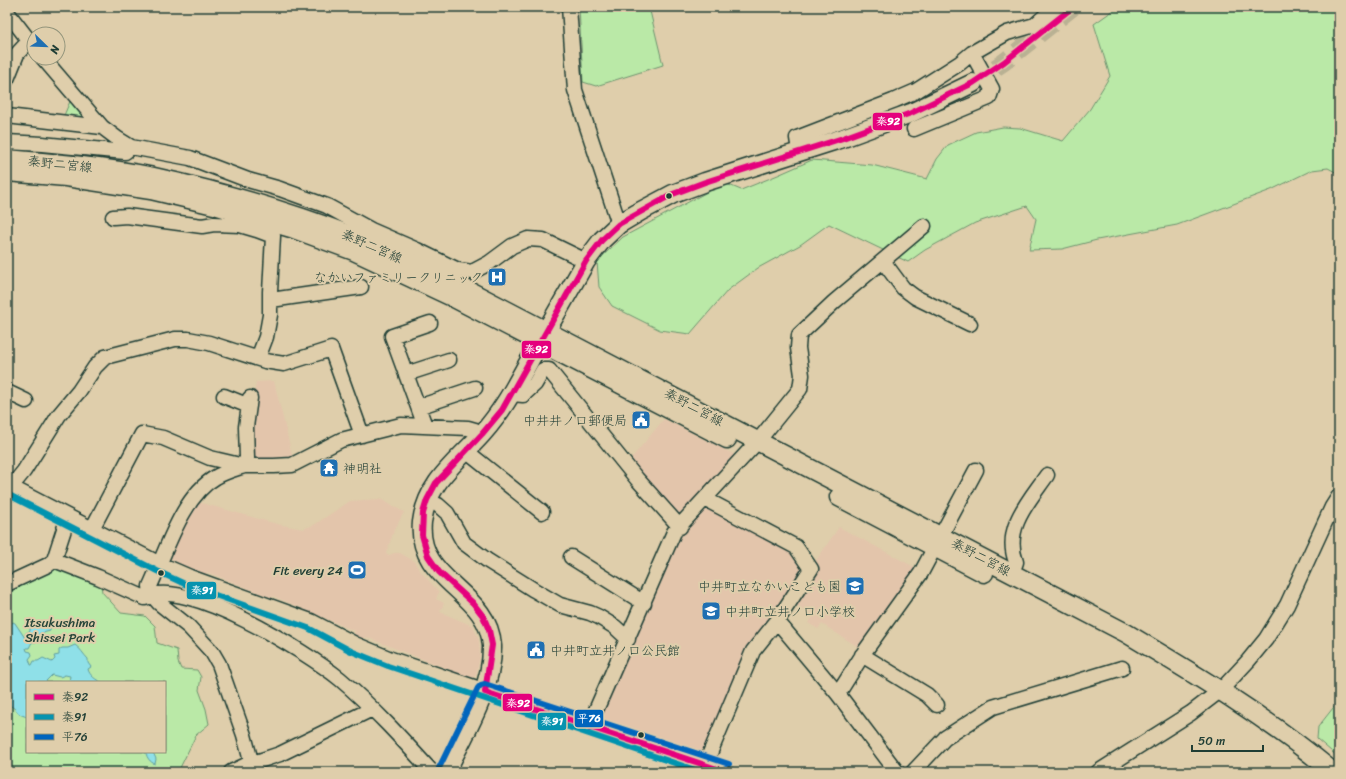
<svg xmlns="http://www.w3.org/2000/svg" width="1346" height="779" font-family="Sriracha,'Klee One',sans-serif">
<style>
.built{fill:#e3c5ab}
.green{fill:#bae9a7;stroke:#6c936e;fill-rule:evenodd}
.water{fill:#8fe0e8;stroke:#629fa0}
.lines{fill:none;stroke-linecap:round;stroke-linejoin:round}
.major-tunnel{stroke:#b9b193;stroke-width:18;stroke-dasharray:18 9;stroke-linecap:butt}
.minor-casing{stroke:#1f3d34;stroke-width:17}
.major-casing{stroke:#1f3d34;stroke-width:21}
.minor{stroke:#dfceab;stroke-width:14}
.major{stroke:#dfceab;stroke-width:18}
.bus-1-casing{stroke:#dfceab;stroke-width:9}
.bus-2-casing{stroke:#dfceab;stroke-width:9}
.bus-3-casing{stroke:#dfceab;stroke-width:9}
.bus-1{stroke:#e5007d;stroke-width:6}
.bus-2{stroke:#0693af;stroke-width:6}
.bus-3{stroke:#0065bd;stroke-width:6}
.bus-dot{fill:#1f3d34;stroke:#dfceab;stroke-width:1.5}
.labels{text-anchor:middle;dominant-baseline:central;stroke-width:4;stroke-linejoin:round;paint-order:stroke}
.street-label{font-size:13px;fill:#1f3d34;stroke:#dfceab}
.poi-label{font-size:13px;fill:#1f3d34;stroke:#dfceab;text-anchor:end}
.park-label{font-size:13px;fill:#27463a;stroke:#dfceab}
.line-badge{stroke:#dfceab;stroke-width:1.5}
.badge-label{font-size:11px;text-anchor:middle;font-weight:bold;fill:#fff}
</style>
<rect width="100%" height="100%" fill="#dfceab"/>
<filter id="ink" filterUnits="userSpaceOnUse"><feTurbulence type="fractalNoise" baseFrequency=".025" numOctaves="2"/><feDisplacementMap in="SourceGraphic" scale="8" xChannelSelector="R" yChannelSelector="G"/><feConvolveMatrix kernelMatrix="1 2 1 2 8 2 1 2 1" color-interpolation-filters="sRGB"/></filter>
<g filter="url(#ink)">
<path class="built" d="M274,381L293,459L253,462L251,418L256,382Z
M664,419L737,456L681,520L676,516L678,514L646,480L630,460Z
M380,499L404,512L394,531L386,553L389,555L394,553H400L414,561L419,570L439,592L436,599L444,603L440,612L473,626L479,641L480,656L476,676L471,678L366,637L364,639L354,635L355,631L273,596L272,598L207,572L206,574L183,565L166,556L198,502L277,524L303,529L314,525L350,501Z
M705,504L793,550L807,570L749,652L704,754L700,756L596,722L676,537Z
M839,527L918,569L863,650L822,624L818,629L808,623L813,617L793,603L815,562Z"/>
<path class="green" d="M579,7H649L663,65L596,86L583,82Z
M1118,7H1339V174L1328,168L1312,170L1271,190L1177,225L1097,240L1062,249L1029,250L1036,219L1027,206L975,223L925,250L908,262L829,224L800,245L758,268L728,290L690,334L660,330L612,306L599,287L597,261L623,237L724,183L741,190L778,175L812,160L872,165L927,179L937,159L948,145L976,132L1003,127L1020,128L1063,141L1090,109L1110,76L1094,24Z
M71,99L88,119L62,120Z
M58,566L101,585L102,592L121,613L145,616L155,626L157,643L177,650L178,662L181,669L197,670L201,677L199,690L206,709L209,724L196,735L178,772H7V587ZM27,682H165V752H27Z
M1339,704V758L1317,739L1318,727L1333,708Z"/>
<path class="water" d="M13,622L15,623L25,638L26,633L30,631V627L34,623L40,627H50V631L39,634L36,642H32L29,648H26L27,651L31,652L32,655L29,659L31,665H32L34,661H38L43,658L52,662L55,659L54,656L59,655V650L62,648H68L75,645C81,649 83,654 88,659V663L91,667L88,669C89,675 97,681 102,682H69L70,676L65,675L60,677L52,675L45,682H27V717L19,714L15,709L7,703V627Z
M143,752H153L156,759L155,764C150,762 147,758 146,753Z"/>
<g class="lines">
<path class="major-tunnel" d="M973,83L1004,62L1073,7"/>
<g class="minor-casing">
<path id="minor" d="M569,7L575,90L619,224
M7,12L34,47
M43,58L102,127L118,139L131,147L190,158L248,180L280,189L327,206L371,230L417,250L458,270L472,272L489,263L512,246L528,239L543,240L586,261
M7,79L17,54L29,41
M7,116L102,127
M914,129L989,98L992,89L972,53
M7,142L42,144L125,152L131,147
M799,151L797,138L893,101L916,91L960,63L972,53L1007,33L1035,25L1055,7
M113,217L127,216L202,226L214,224L240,225L257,230L273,236L270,292V315L266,337L258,358
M883,261L903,288L915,297L970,324
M271,300L361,287
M406,374L449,360
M7,392L26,401
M512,394L523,395L535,384L543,370H549L637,479L680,527
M224,396L249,406
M250,398L246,427L247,458L244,466C235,469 224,472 216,477C182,496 166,552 150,586L151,594L159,603L189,627L212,652L219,664L244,735L254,772
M418,407L475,388
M425,426L392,336L430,323
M466,451L542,512
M7,485L160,564L190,577L311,621L355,644L391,659L726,772
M11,487L24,471L59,415L79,391L95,367L105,357L175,339H188L209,343L265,361L284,364L331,349L362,435
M705,499L796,547L811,569L777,621L753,651L705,765
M427,500L438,505L447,513L464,543L488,561L534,590L560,605L590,613L599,617L615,627L628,639
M92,529L142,434L163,438L210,458L244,466H274L292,465L341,440L401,425L468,428L475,430L482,434
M571,557L644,603
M54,560L98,577L145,598C184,575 308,653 340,679C373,707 403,740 432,772
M1012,573L1016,562C1003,528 1029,501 1047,475
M7,584L48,565L54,560L68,517
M777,621L838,694L897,772
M862,655L927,695L937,705
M838,694L865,651L921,573L976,470
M589,726L674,532L758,441L800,389L802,375L798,348L799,335L834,302L924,226
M231,772L244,766L280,754L372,709
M913,772L945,738L993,707L1122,668
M1098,772L1191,713L1221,690L1248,661L1266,639L1287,605L1332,507L1339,496"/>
</g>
<g class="major-casing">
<path id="major" d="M7,159C56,163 106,167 154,177C223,192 290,212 355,237C389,250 421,268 454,283L1126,633C1198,676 1268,718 1333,772
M7,172L66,177L151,190L214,205L294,229L354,251L450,296L727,439
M839,497L984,573
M446,772C464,734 493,689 492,646C489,590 416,583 422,522C427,482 457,462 482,434C508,405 520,376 540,342C555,315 571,288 586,261L602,240L619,224L641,211L673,194L705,182L843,138L911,113L973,83"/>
</g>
<use href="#minor" class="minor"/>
<use href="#major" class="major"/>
<g class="bus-1-casing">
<path id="bus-1" d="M726,772L485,692L492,645L489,630L483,616L473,603L439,572L428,556L422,535L423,513L427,500L436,483L482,434L502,410L586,261L602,240L619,224L673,194L705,182L843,138L911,113L973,83L1004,62L1073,7"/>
</g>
<g class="bus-2-casing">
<path id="bus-2" d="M7,494L157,571L187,585L308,628L351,651L388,666L701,772"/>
</g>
<g class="bus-3-casing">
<path id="bus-3" d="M439,768L478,688L481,685L485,684L729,764"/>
</g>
<use href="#bus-1" class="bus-1"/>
<use href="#bus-2" class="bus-2"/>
<use href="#bus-3" class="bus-3"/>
</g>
</g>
<defs>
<g id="hospital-square" transform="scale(1)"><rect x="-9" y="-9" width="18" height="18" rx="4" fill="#1f6fb2" stroke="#dfceab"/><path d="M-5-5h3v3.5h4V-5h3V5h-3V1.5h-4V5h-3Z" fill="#fff"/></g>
<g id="civic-square" transform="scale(1)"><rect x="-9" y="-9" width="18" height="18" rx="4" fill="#1f6fb2" stroke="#dfceab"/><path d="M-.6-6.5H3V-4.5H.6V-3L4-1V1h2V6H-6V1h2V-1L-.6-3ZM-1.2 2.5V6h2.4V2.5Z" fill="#fff"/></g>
<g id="temple-square" transform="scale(1)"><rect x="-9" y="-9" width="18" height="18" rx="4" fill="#1f6fb2" stroke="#dfceab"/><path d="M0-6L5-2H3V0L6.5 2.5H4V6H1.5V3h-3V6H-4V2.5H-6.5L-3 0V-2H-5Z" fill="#fff"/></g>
<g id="stadium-square" transform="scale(1)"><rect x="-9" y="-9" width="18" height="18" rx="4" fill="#1f6fb2" stroke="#dfceab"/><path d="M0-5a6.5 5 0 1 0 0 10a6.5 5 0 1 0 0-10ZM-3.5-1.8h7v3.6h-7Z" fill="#fff"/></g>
<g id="school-square" transform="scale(1)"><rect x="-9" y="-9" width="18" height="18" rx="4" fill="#1f6fb2" stroke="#dfceab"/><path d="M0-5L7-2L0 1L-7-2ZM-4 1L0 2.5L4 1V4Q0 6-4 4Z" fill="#fff"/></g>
</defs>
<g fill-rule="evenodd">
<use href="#hospital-square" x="497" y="277"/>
<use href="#civic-square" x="641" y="420"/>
<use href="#temple-square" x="329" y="468"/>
<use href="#stadium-square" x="357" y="570"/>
<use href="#school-square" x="855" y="586"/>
<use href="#school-square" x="711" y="611"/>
<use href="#civic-square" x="536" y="650"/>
</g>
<g class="bus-dot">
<circle cx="669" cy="196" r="3.5"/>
<circle cx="161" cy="573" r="3.5"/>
<circle cx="641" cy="735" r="3.5"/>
</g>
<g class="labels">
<g class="street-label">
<text transform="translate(60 164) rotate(6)">秦野二宮線</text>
<text transform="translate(372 246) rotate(24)">秦野二宮線</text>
<text transform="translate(694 407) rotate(28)">秦野二宮線</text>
<text transform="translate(981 557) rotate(28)">秦野二宮線</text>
</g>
<g class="poi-label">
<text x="483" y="277">なかいファミリークリニック</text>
<text x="627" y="420">中井井ノ口郵便局</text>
<text x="343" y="468" text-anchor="start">神明社</text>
<text x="343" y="570">Fit every 24</text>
<text x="841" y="586">中井町立なかいこども園</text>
<text x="725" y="611" text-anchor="start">中井町立井ノ口小学校</text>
<text x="550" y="650" text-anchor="start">中井町立井ノ口公民館</text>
</g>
<g class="park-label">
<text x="60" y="622">Itsukushima<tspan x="60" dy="15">Shissei Park</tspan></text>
</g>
</g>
<g class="line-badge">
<rect x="872" y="112" width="31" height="19" rx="4" fill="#e5007d"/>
<rect x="521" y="340" width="31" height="19" rx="4" fill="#e5007d"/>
<rect x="186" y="581" width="31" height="19" rx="4" fill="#0693af"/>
<rect x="502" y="693" width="31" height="19" rx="4" fill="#e5007d"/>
<rect x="574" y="709" width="30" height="19" rx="4" fill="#0065bd"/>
<rect x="537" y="712" width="30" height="19" rx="4" fill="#0693af"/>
</g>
<g class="badge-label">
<text x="888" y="125">秦92</text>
<text x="536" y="353">秦92</text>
<text x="202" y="594">秦91</text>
<text x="518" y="707">秦92</text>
<text x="589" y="722">平76</text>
<text x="552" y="725">秦91</text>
</g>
<rect width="1346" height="779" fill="none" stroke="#dfceab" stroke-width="24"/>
<rect x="12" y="12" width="1322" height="755" fill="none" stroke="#1f3d34" stroke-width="1.5" filter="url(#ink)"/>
<rect x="26" y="681" width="140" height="72" fill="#dfceab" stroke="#92947b"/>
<rect x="34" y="694" width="20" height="6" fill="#e5007d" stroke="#92947b"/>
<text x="62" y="701" font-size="12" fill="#1f3d34">秦92</text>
<rect x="34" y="714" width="20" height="6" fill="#0693af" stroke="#92947b"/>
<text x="62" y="721" font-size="12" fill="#1f3d34">秦91</text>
<rect x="34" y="734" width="20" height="6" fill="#0065bd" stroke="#92947b"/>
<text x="62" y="741" font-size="12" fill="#1f3d34">平76</text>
<g transform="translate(46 46) rotate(113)"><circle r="19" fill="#dfceab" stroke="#92947b"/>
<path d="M0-3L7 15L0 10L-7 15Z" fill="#1f6fb2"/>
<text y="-6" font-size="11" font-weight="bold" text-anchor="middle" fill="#1f3d34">N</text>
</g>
<path d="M1192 745v6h71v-6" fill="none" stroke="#1f3d34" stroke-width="2"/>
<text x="1198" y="745" font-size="12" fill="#1f3d34" stroke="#dfceab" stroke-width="3" paint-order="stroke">50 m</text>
</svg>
